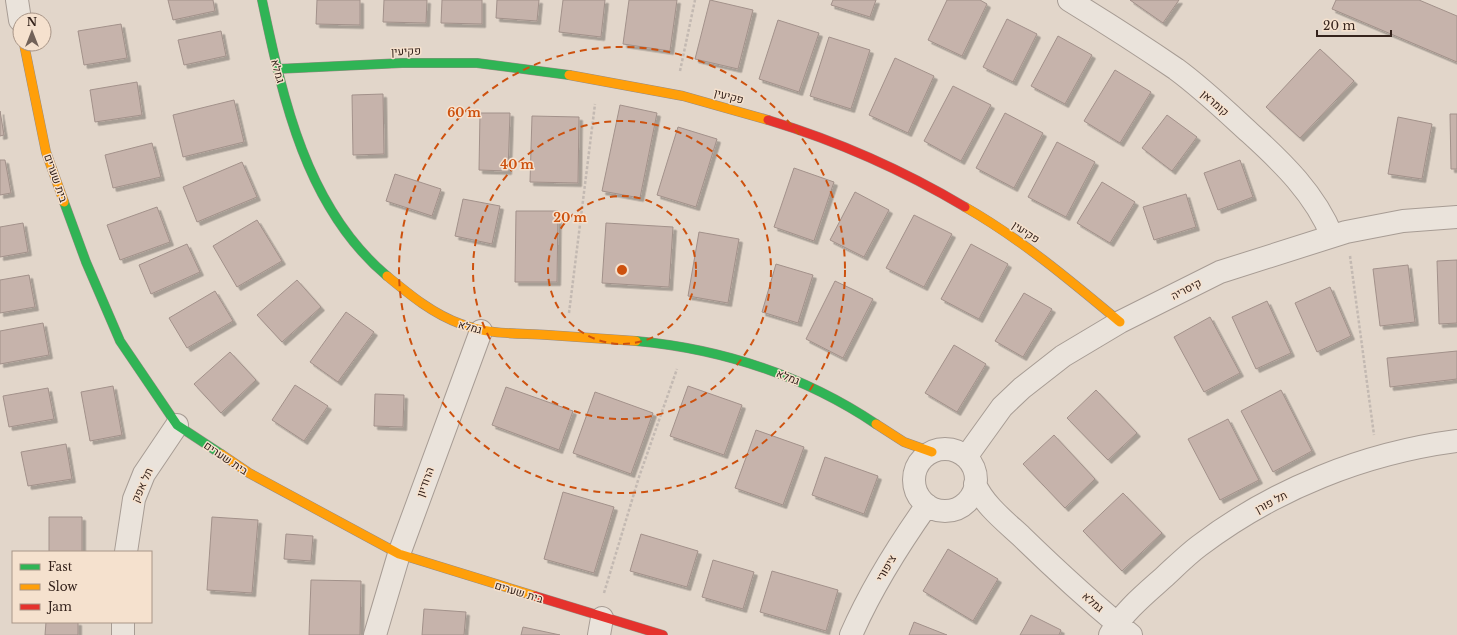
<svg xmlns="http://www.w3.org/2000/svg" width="1457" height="635" font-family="'Libre Baskerville',Heebo,serif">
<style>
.building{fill:#c6b3ab;stroke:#a2918a;filter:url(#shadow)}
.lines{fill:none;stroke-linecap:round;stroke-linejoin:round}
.street-casing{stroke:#a79c94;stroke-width:24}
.fast-casing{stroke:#978b83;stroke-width:10}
.slow-casing{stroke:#978b83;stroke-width:10}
.jam-casing{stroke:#978b83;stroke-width:10}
.path{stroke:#c3b9b2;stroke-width:2.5;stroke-dasharray:3 2;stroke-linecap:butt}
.street{stroke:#eae3db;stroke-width:22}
.fast{stroke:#30b455;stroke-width:9}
.slow{stroke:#ff9f0a;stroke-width:9}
.jam{stroke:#e5322d;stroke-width:9}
.ring{fill:none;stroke:#cd510e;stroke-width:2;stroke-dasharray:7 5}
.labels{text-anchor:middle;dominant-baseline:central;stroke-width:3;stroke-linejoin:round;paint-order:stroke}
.street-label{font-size:11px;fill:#35231c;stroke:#f5e1ce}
.centre{fill:#cd510e;stroke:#f5e1ce;stroke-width:2}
.ring-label{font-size:12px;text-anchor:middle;font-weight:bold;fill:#cd510e;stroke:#f5e1ce;stroke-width:3;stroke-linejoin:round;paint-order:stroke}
</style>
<defs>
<filter id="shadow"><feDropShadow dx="3.5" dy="3.5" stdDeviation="0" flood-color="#0004"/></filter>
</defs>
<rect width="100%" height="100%" fill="#e2d6ca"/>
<path class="building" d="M168,0H213L215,11L173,20Z
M317,0H360V25L316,24Z
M384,0H427L426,23L383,22Z
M442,0H482V24L441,23Z
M497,0H539L537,21L496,18Z
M563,0H605L601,37L559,32Z
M629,0H677L670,51L623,44Z
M710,0L753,10L738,69L695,59Z
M833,0H876L870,17L831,5Z
M947,0H980L987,4L962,56L928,40Z
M1130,0H1179L1163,23Z
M1336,0H1419L1457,16V62L1332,9Z
M1007,19L1037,34L1013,82L983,67Z
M778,20L819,33L799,92L759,79Z
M121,24L127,58L84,65L78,31Z
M221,31L226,56L184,65L178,40Z
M1058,36L1092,55L1065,104L1031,86Z
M829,37L870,50L851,109L810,96Z
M1320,49L1354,81L1300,138L1266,107Z
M895,58L934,76L908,133L869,115Z
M1115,70L1151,92L1120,143L1084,121Z
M137,82L142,115L95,122L90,90Z
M953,86L991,105L961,161L924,141Z
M383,94L384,154L353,155L352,95Z
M234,100L244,142L183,157L173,115Z
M620,105L657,113L640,198L602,191Z
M0,111L4,135L0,136Z
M480,113H510L508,171L479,170Z
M1005,113L1043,133L1014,188L976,168Z
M1450,114H1457V169H1451Z
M1167,115L1197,137L1172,171L1142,148Z
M532,116L579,117L578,183L530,182Z
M1398,117L1432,124L1422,179L1388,174Z
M678,127L717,139L696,207L657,195Z
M1057,142L1095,162L1066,217L1028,197Z
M152,143L161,177L113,188L105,155Z
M0,160H5L11,193L0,195Z
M1240,160L1253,197L1218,210L1204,173Z
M242,162L257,197L197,222L183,187Z
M794,168L834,182L814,241L774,227Z
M395,174L441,189L432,216L386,201Z
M1102,182L1135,202L1110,243L1077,223Z
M855,192L889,210L864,257L830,240Z
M1186,194L1196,227L1154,240L1143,207Z
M463,199L500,206L492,244L455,236Z
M157,207L170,242L120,260L107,225Z
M516,211H558L557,282H515Z
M914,215L952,234L924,287L886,268Z
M257,220L282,261L237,287L213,246Z
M23,223L28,252L0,257V227Z
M606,223L673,227L669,287L602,283Z
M699,232L739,239L728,303L688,296Z
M187,244L200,272L151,294L139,265Z
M971,244L1008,264L979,319L941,299Z
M1457,260V323L1439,324L1437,261Z
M776,264L813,275L798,323L762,312Z
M1408,265L1415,322L1380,326L1373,269Z
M29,275L35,307L0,313V280Z
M297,280L321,307L282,342L257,315Z
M835,281L873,299L843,358L806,339Z
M1330,287L1351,336L1317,352L1295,303Z
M215,291L233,321L187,348L169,318Z
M1024,293L1052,309L1023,357L995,341Z
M1267,301L1291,353L1256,369L1232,317Z
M346,312L374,332L338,382L310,362Z
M1210,317L1240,373L1204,392L1174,337Z
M43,323L49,355L0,364V331Z
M954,345L986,364L957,412L925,393Z
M1457,351V379L1390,387L1387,358Z
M230,352L256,380L221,413L194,384Z
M295,385L328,406L304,441L272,420Z
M113,386L122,435L90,441L81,392Z
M688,386L742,405L724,455L670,436Z
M506,387L573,411L559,450L492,425Z
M48,388L54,419L9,427L3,396Z
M1096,390L1137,433L1108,460L1067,418Z
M1281,390L1312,451L1273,472L1241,411Z
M595,392L653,413L631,474L573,453Z
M375,394L404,395L403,427L374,426Z
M1228,419L1259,480L1220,500L1188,439Z
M756,430L804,447L783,505L735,488Z
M1054,435L1095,479L1065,508L1023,464Z
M66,444L72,479L28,486L21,452Z
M825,457L878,476L864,514L812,495Z
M563,492L614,507L594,573L544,559Z
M1123,493L1162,533L1122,571L1083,531Z
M49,517H82V552H49Z
M212,517L258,520L252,593L207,590Z
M286,534L313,536L311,561L284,559Z
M641,534L698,551L687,587L630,571Z
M948,549L998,579L973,621L923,591Z
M713,560L754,572L743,609L702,597Z
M772,571L838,590L826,631L760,612Z
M311,580L361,581L360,635H309Z
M424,609L466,612L464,635H422Z
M1031,615L1061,630L1059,635H1020Z
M46,622H78V635H45Z
M914,622L947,635H909Z
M523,627L560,635H521Z"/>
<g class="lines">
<g class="street-casing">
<path id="street" d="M17,0L20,20
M1069,0C1105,22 1141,45 1176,69C1202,88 1226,111 1250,133C1283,163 1315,194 1332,236
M914 480a31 31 0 1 1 62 0a31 31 0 1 1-62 0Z
M966,457L1002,407L1022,388L1063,356L1120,322L1220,272L1346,232L1403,221L1457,217
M975,484C984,505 1006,522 1022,537C1057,571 1093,604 1131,635
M126,552L134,499L144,474L177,425
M123,622V635
M375,635L399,554L481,331
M599,635L602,618
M851,635C871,589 898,546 927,505
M1110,635C1122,613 1145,594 1163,578C1175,567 1187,555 1199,546C1274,489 1365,453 1457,441"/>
</g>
<g class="fast-casing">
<path id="fast" d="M262,0C283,99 306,208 387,276
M277,69L402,63H477L569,75
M64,202L86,262L120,341L177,425L221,454
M636,341C723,349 804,376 876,424"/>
</g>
<g class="slow-casing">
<path id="slow" d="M24,44L46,152L64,202
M569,75L683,96L768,120
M965,207C1021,239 1071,281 1120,322
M387,276C410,295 433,314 461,324C489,335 518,333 548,335C577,337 607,339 636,341
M876,424L904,442L932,452
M221,454L249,473L399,554L535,596"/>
</g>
<g class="jam-casing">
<path id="jam" d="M768,120C837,141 903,170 965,207
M535,596L663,635"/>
</g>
<path class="path" d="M680,71L695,0
M1350,256L1374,435
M569,313L595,104
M604,593L639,477L677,369"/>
<use href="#street" class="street"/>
<use href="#fast" class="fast"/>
<use href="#slow" class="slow"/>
<use href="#jam" class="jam"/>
</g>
<g class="ring">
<circle cx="622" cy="270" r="74"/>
<circle cx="622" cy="270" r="149"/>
<circle cx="622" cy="270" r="223"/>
</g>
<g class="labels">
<g class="street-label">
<text transform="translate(406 51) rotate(-2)">פקיעין</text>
<text transform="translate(278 71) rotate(75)">גמלא</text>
<text transform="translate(729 96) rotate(15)">פקיעין</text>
<text transform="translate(1215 103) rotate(41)">קומראן</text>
<text transform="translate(56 178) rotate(71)">בית שערים</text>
<text transform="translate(1026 232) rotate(34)">פקיעין</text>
<text transform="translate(1186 289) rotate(-27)">קיסריה</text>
<text transform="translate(470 327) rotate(15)">גמלא</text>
<text transform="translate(788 377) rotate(22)">גמלא</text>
<text transform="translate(226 458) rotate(34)">בית שערים</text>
<text transform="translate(425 482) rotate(-70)">הרודיון</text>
<text transform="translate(142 485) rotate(-66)">תל אפק</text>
<text transform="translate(1271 502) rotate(-28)">תל פורן</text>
<text transform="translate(886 568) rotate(-60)">ציפורי</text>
<text transform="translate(519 592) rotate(17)">בית שערים</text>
<text transform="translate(1093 602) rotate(41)">גמלא</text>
</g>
</g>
<circle cx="622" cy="270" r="6" class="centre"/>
<g class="ring-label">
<text x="464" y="117">60 m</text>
<text x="517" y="169">40 m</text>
<text x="570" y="222">20 m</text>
</g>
<rect x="12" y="551" width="140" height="72" fill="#f5e1ce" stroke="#a89587"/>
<rect x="20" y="564" width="20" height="6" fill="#30b455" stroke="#a89587"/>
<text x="48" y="571" font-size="12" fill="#35231c">Fast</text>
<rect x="20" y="584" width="20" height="6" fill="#ff9f0a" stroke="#a89587"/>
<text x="48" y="591" font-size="12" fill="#35231c">Slow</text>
<rect x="20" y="604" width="20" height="6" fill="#e5322d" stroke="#a89587"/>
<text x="48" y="611" font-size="12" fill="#35231c">Jam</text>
<g transform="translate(32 32)"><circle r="19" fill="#f5e1ce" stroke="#a89587"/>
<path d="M0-3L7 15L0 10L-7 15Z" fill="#726259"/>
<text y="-6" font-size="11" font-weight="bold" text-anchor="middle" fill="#35231c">N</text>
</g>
<path d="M1317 30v6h74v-6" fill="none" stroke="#35231c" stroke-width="2"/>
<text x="1323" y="30" font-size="12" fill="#35231c" stroke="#f5e1ce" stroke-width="3" paint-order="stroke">20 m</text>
</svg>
